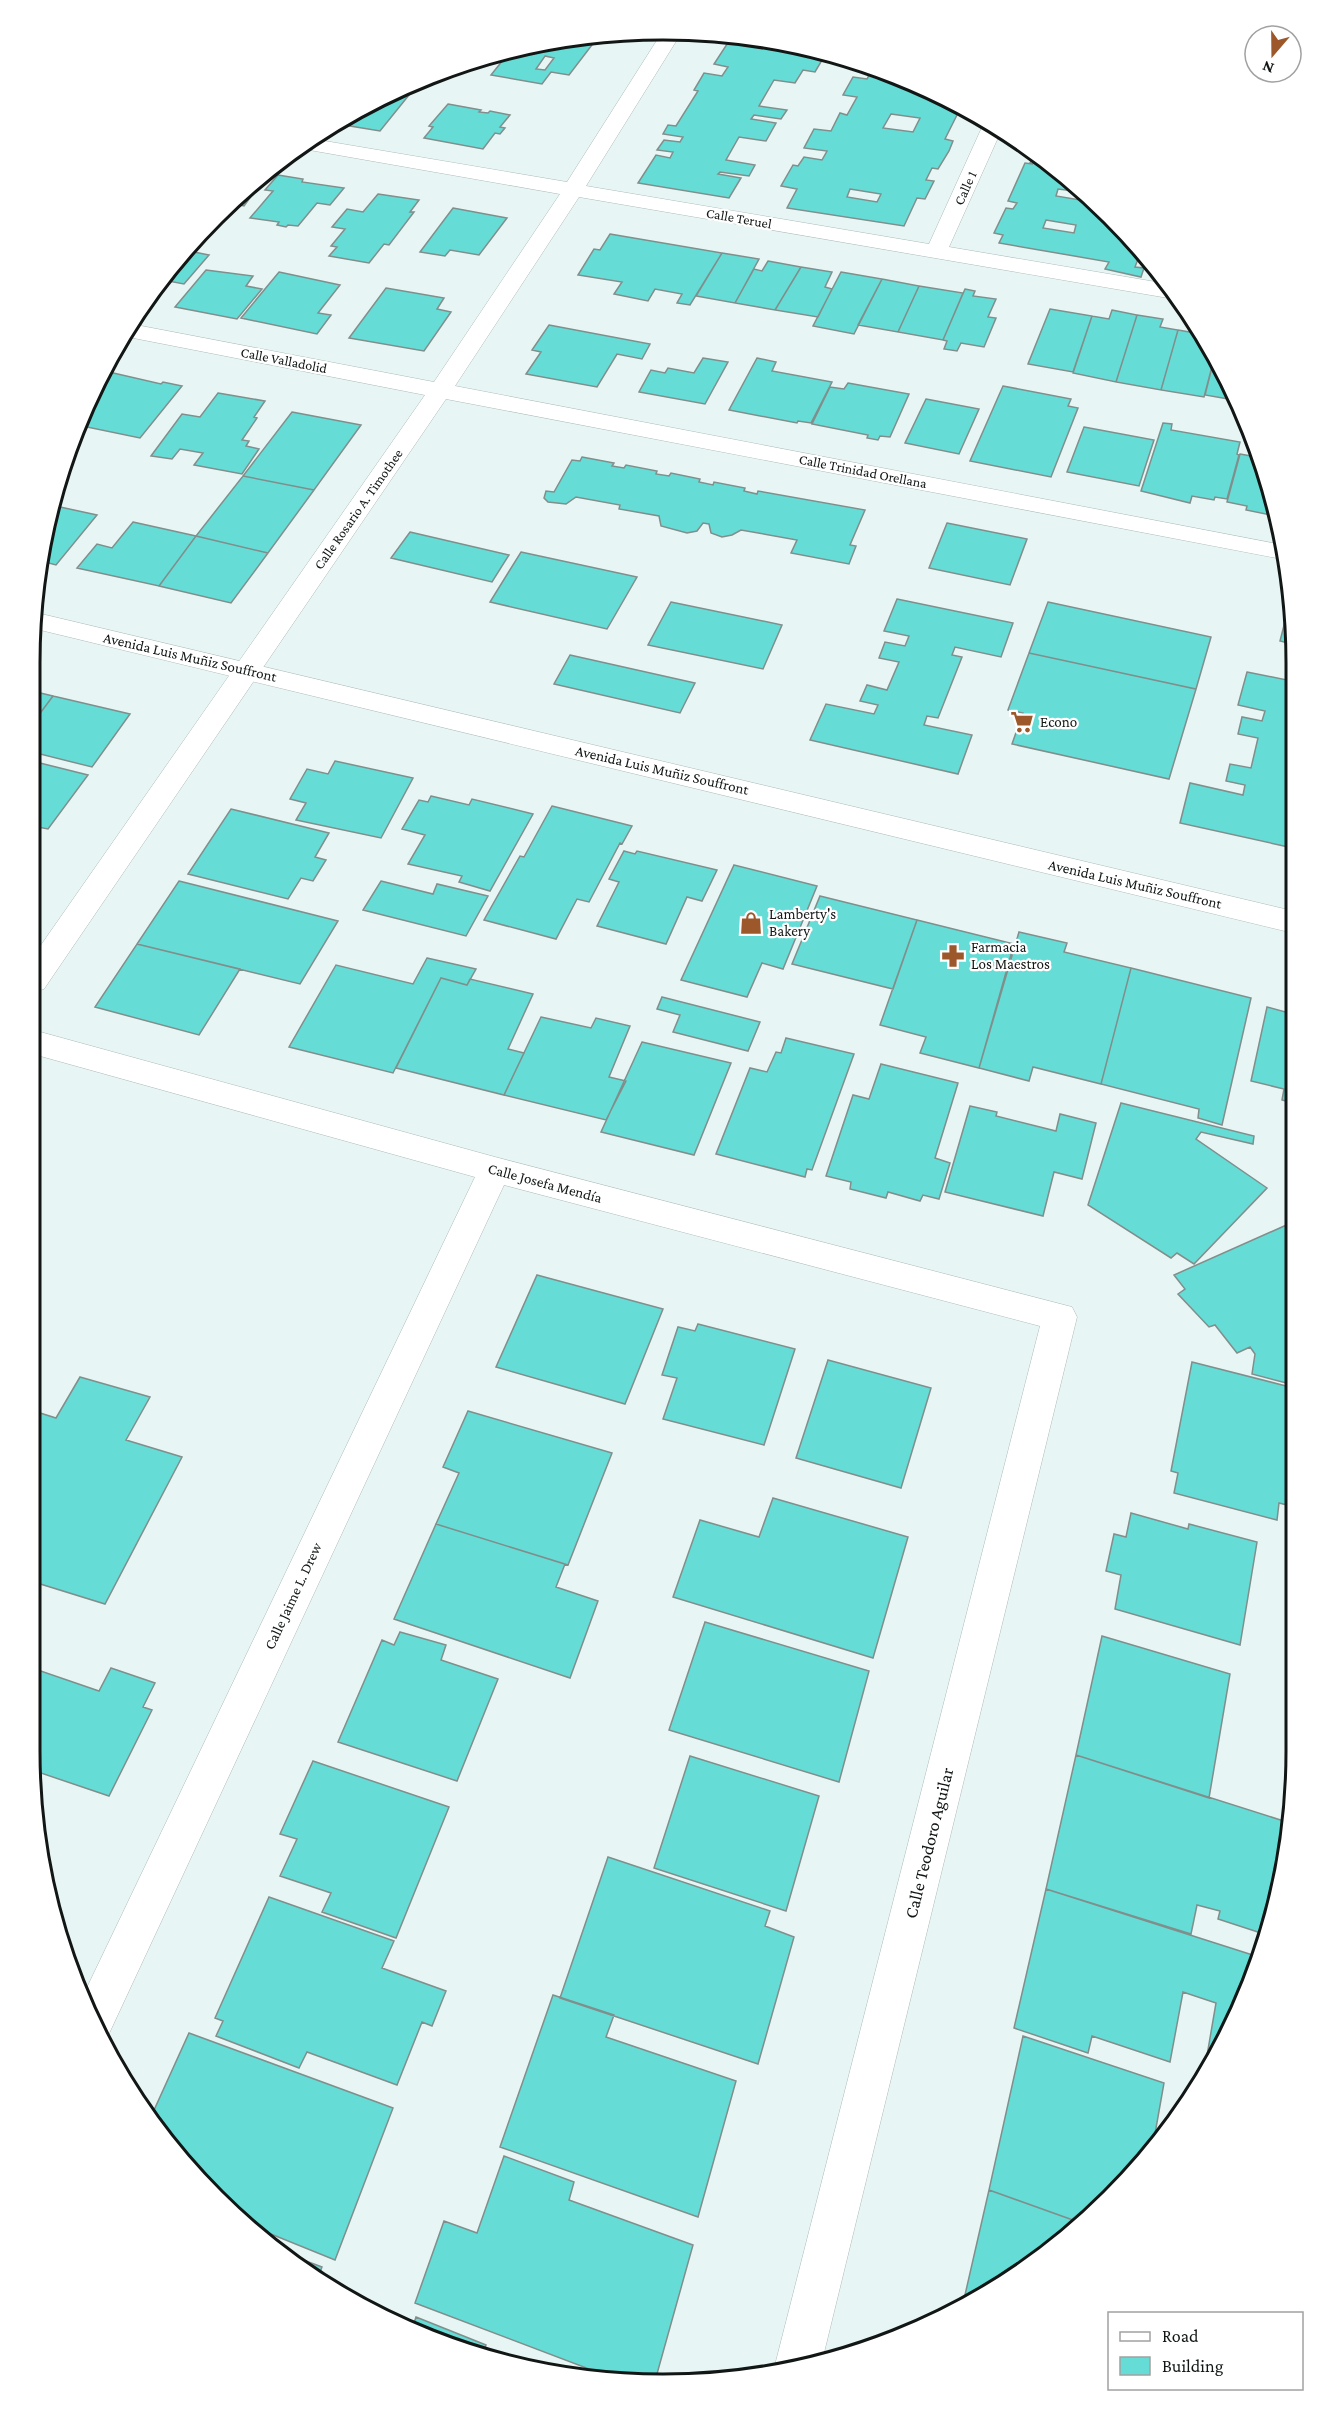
<svg xmlns="http://www.w3.org/2000/svg" width="1327" height="2414" font-family="'Crimson Pro',serif">
<style>
.building{fill:#65ddd6;stroke:#808e8c;stroke-width:1.5;fill-rule:evenodd}
.lines{fill:none;stroke-linecap:round;stroke-linejoin:round}
.street-casing{stroke:#adbbb9;stroke-width:1}
.secondary-casing{stroke:#adbbb9;stroke-width:1}
.street{fill:#fff;fill-rule:evenodd}
.secondary{fill:#fff;fill-rule:evenodd}
.labels{text-anchor:middle;dominant-baseline:central;stroke-width:4.5;stroke-linejoin:round;paint-order:stroke}
.far-street-label{font-size:14px;fill:#121716;stroke:#fff}
.street-label{font-size:15px;fill:#121716;stroke:#fff}
.poi-label{font-size:15px;fill:#121716;stroke:#fff;text-anchor:start}
.near-street-label{font-size:18px;fill:#121716;stroke:#fff}
.rim{fill:none;stroke:#121716;stroke-width:3}
</style>
<rect width="100%" height="100%" fill="#e7f5f4"/>
<path class="building" d="M579,38L595,41L569,75L551,72L542,84L491,75L511,50ZM545,56L554,58L545,70L536,69Z
M729,41L825,55L815,72L803,70L795,83L774,80L759,106L787,110L781,119L754,115L751,119L776,123L766,141L739,137L726,160L755,165L749,176L720,172L718,174L741,178L729,198L638,183L656,155L670,158L673,152L657,150L664,140L680,142L683,137L663,134L668,125L676,126L698,91L694,90L704,73L722,76L728,67L714,64Z
M874,67L907,82L905,86L923,89L966,108L963,114L958,113L945,139L953,141L949,151L938,169L932,168L926,180L934,181L925,199L917,198L904,226L787,208L797,189L781,186L793,165L798,166L804,157L822,160L827,151L804,148L814,129L831,131L840,113L847,115L857,97L843,95L853,77L867,79ZM891,114L920,118L913,132L883,128ZM850,189L881,194L877,202L847,197Z
M392,92L409,95L380,131L338,124Z
M448,104L481,110L479,112L488,113L490,111L510,115L500,127L505,128L500,134L495,133L483,149L424,138L433,127L429,126Z
M1030,153L1081,192L1058,189L1056,196L1086,201L1088,197L1111,215L1129,237L1127,243L1135,245L1141,251L1135,267L1144,268L1141,277L1105,269L1109,262L999,243L1003,235L994,233L1006,208L1013,209L1017,203L1008,201L1025,163L1033,164L1030,163L1033,157H1029ZM1046,220L1076,225L1074,233L1043,228Z
M263,175H267L244,206L240,205L235,211L231,210L223,219L217,218Z
M278,175L303,179L302,182L344,188L330,205L317,203L298,226L288,225L286,227L277,225L279,222L250,218L273,191L265,190Z
M378,194L419,200L410,212H414L389,245L384,244L369,263L329,256L337,247L331,246L345,229L332,227L347,209L363,212Z
M453,208L507,218L479,255L450,250L445,256L420,252Z
M610,234L722,253L690,305L677,303L682,294L655,289L648,301L614,294L622,282L578,275L594,249L600,250Z
M184,250L209,255L184,284L163,280Z
M722,253L759,259L735,303L696,296Z
M768,261L801,267L775,310L735,303L754,269L762,271Z
M801,267L832,272L825,287L832,289L818,317L775,310Z
M206,270L253,276L246,286L262,289L237,319L175,307Z
M279,272L340,285L318,313L331,315L317,334L241,318Z
M841,272L882,279L854,334L813,326Z
M882,279L919,286L898,332L858,325Z
M919,286L963,293L943,340L898,332Z
M386,288L444,298L437,309L451,312L424,351L349,338Z
M965,289L975,291L973,296L996,299L988,317L996,318L984,347L961,343L957,351L944,349L947,341L943,340Z
M1050,309L1092,316L1073,372L1028,364Z
M1112,310L1137,315L1116,382L1073,373L1092,316L1109,319Z
M1137,315L1163,319L1160,327L1178,330L1161,390L1116,382Z
M549,325L650,344L642,359L617,354L597,387L526,374L541,352L532,350Z
M1178,330L1201,334L1214,359L1204,397L1161,390Z
M703,358L728,362L705,404L639,392L651,370L665,373L668,368L694,373Z
M757,358L776,362L772,371L832,382L811,423L798,421L797,423L729,410Z
M1214,359L1234,400L1205,395Z
M109,372L161,384L163,382L182,386L140,438L82,426L92,402L97,396H95L100,383Z
M848,383L909,394L890,437L880,436L878,440L867,438L868,435L812,424L830,387L844,389Z
M1003,386L1071,399L1068,406L1078,408L1051,477L970,461Z
M218,393L265,401L254,417L257,418L242,440L249,441L246,446L259,449L242,474L194,465L203,453L180,449L172,459L151,456L182,414L200,417Z
M926,399L979,409L959,454L905,443Z
M292,412L361,425L314,490L243,476Z
M1163,423L1172,424L1171,430L1240,442L1237,454L1239,455L1227,499L1215,497L1214,500L1192,496L1190,503L1141,491Z
M1084,427L1154,440L1139,486L1067,472Z
M1240,454L1262,458L1276,516L1246,510L1247,506L1227,502Z
M582,457L614,463L612,466L624,468L626,465L657,471L656,474L669,476L671,473L700,479L699,482L713,485L714,482L745,488L744,491L757,494L758,491L865,510L850,545L856,546L849,564L791,553L797,540L741,530L732,535L722,537L711,533L709,524L703,523L697,531L687,533L661,526L659,516L619,509L620,505L576,497L566,504L548,502L544,498L546,491L554,492L572,460L580,461Z
M243,476L314,490L268,553L196,536Z
M51,505L97,515L56,565L41,561Z
M133,522L196,536L159,586L77,568L97,544L112,548Z
M947,523L1027,539L1010,585L929,568Z
M410,532L509,555L492,582L391,558Z
M196,536L268,553L231,603L159,586Z
M521,552L637,577L607,629L490,602Z
M1292,594V644L1280,641Z
M897,599L1013,623L1001,657L955,647L952,655L962,657L938,718L927,716L924,725L972,735L958,774L810,740L826,704L874,714L878,705L860,701L867,685L887,690L899,662L879,658L885,642L905,646L909,636L884,631Z
M671,602L782,625L763,669L648,645Z
M1048,602L1211,637L1196,689L1029,653Z
M1029,653L1196,689L1169,779L1012,744L1023,713L1008,710Z
M570,655L695,683L680,713L554,684Z
M1247,672L1292,681L1293,848L1180,823L1190,783L1243,795L1245,785L1226,781L1230,764L1251,768L1258,738L1238,734L1242,717L1262,721L1265,711L1238,705Z
M32,691L53,696L32,724Z
M53,696L130,714L92,767L32,752V724Z
M32,761L88,775L48,829L32,826Z
M335,761L413,778L381,838L296,820L306,803L290,799L307,769L328,774Z
M431,796L469,805L472,799L533,814L490,891L459,882L462,876L408,864L425,835L402,829L419,800L428,802Z
M552,806L632,826L622,844L620,843L589,902L577,899L556,939L484,920L520,856L524,857Z
M231,809L329,833L315,857L326,860L313,881L301,878L288,899L188,874Z
M624,851L635,854L637,851L717,870L702,901L687,897L666,944L597,926L619,882L609,879Z
M734,865L817,886L783,969L762,963L747,997L681,980Z
M179,881L338,921L300,984L137,944Z
M381,881L433,894L437,884L488,896L466,936L363,910Z
M820,896L917,920L893,989L792,964Z
M917,920L1014,944L979,1068L920,1053L926,1037L880,1025Z
M1019,932L1067,943L1064,952L1131,968L1101,1084L1033,1067L1029,1081L979,1068Z
M137,944L240,969L199,1035L95,1007Z
M427,958L476,969L467,985L441,978L393,1073L289,1047L336,965L413,984Z
M1131,968L1251,998L1222,1125L1198,1118L1199,1109L1101,1084Z
M441,978L467,985L470,979L533,994L508,1049L524,1053L504,1095L396,1068Z
M662,997L760,1022L748,1051L673,1032L680,1015L657,1009Z
M1267,1007L1293,1014V1103L1282,1100L1284,1089L1251,1081Z
M541,1017L591,1028L596,1018L630,1026L609,1077L626,1081L606,1120L504,1095Z
M786,1038L854,1054L812,1170L807,1169L805,1177L716,1154L750,1068L767,1072L776,1052L781,1053Z
M642,1042L731,1063L694,1155L601,1132Z
M881,1064L958,1083L935,1158L950,1163L939,1199L923,1195L920,1201L888,1192L886,1198L850,1189L851,1182L826,1176L853,1095L869,1099Z
M1121,1103L1254,1136L1253,1144L1201,1132L1196,1139L1267,1188L1194,1264L1177,1253L1171,1258L1088,1205Z
M970,1106L997,1112L996,1116L1056,1131L1060,1114L1096,1123L1082,1179L1054,1172L1043,1216L945,1192Z
M1291,1223L1294,1226V1325L1289,1327L1294,1334V1385L1252,1374L1255,1354L1250,1347L1237,1353L1215,1325L1209,1327L1178,1294L1185,1289L1174,1275Z
M537,1275L663,1309L625,1404L496,1367Z
M698,1324L795,1349L764,1445L663,1419L677,1378L662,1375L678,1327L695,1331Z
M828,1360L931,1388L901,1488L796,1458Z
M1192,1362L1294,1388L1295,1507L1279,1503L1277,1520L1174,1493L1178,1473L1171,1471Z
M80,1377L150,1397L126,1440L182,1457L105,1604L37,1583L35,1588L34,1411L56,1418Z
M468,1411L612,1453L568,1565L436,1524L459,1473L443,1467Z
M773,1498L908,1537L873,1658L673,1597L700,1520L759,1537Z
M1131,1513L1188,1529L1189,1524L1257,1542L1240,1645L1115,1609L1121,1575L1106,1571L1114,1534L1126,1537Z
M436,1524L565,1564L556,1587L598,1601L570,1678L394,1619Z
M705,1622L869,1671L839,1782L669,1730Z
M400,1632L446,1645L441,1660L498,1679L457,1781L338,1742L382,1640L394,1645Z
M1102,1636L1230,1674L1209,1798L1076,1755Z
M111,1668L155,1683L143,1707L152,1710L109,1796L35,1771V1669L99,1691Z
M1076,1755L1290,1823L1267,1935L1218,1919L1220,1911L1197,1905L1191,1934L1046,1889Z
M690,1756L819,1796L786,1911L654,1868Z
M313,1761L449,1807L396,1938L322,1912L331,1893L280,1876L297,1839L280,1834Z
M608,1857L770,1911L765,1926L794,1937L758,2064L560,1998Z
M1046,1889L1262,1958L1207,2074L1204,2073L1216,2003L1183,1992L1170,2062L1092,2036L1088,2053L1014,2028Z
M269,1897L394,1941L382,1968L446,1991L432,2026L422,2022L397,2085L307,2052L299,2068L216,2036L223,2021L215,2018Z
M553,1995L614,2015L606,2037L736,2081L698,2217L500,2147Z
M189,2033L393,2108L335,2260L266,2232L264,2238L216,2199L161,2136L150,2119Z
M1023,2036L1164,2083L1153,2145L1156,2146L1140,2168L1084,2224L989,2190Z
M504,2156L574,2182L569,2200L693,2245L655,2381L618,2380L415,2303L444,2221L477,2233Z
M989,2190L1084,2224L981,2299L962,2308Z
M279,2251L322,2267L317,2280L311,2277Z
M416,2317L486,2345L483,2354L509,2364L412,2329Z
M582,2369L608,2380L579,2378Z"/>
<g class="lines">
<g class="street-casing">
<path id="street" d="M656,32L680,35L586,186L929,244L983,125L987,120L1001,131L949,247L1168,284L1179,297L1174,299L579,197L455,386L1283,545L1287,560L446,399L44,989L33,992L32,958L425,395L123,336L131,324L434,382L560,194L298,148L313,139L567,182L659,37Z
M33,1030L495,1157L1072,1307L1077,1317L822,2361L775,2373L774,2369L1040,1326L504,1185L107,2038L101,2040L82,1998L475,1177L33,1054Z"/>
</g>
<g class="secondary-casing">
<path id="secondary" d="M33,612L1293,911V933L32,628Z"/>
</g>
<use href="#street" class="street"/>
<use href="#secondary" class="secondary"/>
</g>
<defs>
<g id="supermarket-bare" transform="scale(1.8)"><path d="M-6-5.5h2.5l.6 2H6L4.5 2H-2.5L-4.4-4H-6ZM-1.5 3.2a1.3 1.3 0 1 0 .1 0ZM3 3.2a1.3 1.3 0 1 0 .1 0Z" fill="#9c582a" stroke="#fff" stroke-width="2.5" paint-order="stroke"/></g>
<g id="shop-bare" transform="scale(1.8)"><path d="M-5-2.5h2.3a2.7 3.5 0 0 1 5.4 0H5L5.5 6h-11ZM-1.5-2.5h3a1.5 2.3 0 0 0-3 0Z" fill="#9c582a" stroke="#fff" stroke-width="2.5" paint-order="stroke"/></g>
<g id="pharmacy-bare" transform="scale(1.8)"><path d="M-2-6h4v4h4v4h-4v4h-4v-4h-4v-4h4Z" fill="#9c582a" stroke="#fff" stroke-width="2.5" paint-order="stroke"/></g>
</defs>
<g fill-rule="evenodd">
<use href="#supermarket-bare" x="1022" y="722"/>
<use href="#shop-bare" x="751" y="923"/>
<use href="#pharmacy-bare" x="953" y="956"/>
</g>
<g class="labels">
<g class="far-street-label">
<text transform="translate(965 188) rotate(-66)">Calle 1</text>
<text transform="translate(739 218) rotate(10)">Calle Teruel</text>
<text transform="translate(284 360) rotate(11)">Calle Valladolid</text>
<text transform="translate(863 471) rotate(11)">Calle Trinidad Orellana</text>
<text transform="translate(358 509) rotate(-55)">Calle Rosario A. Timothee</text>
</g>
<g class="street-label">
<text transform="translate(190 657) rotate(13)">Avenida Luis Muñiz Souffront</text>
<text transform="translate(662 770) rotate(13)">Avenida Luis Muñiz Souffront</text>
<text transform="translate(1135 884) rotate(13)">Avenida Luis Muñiz Souffront</text>
<text transform="translate(545 1183) rotate(15)">Calle Josefa Mendía</text>
<text transform="translate(293 1596) rotate(-65)">Calle Jaime L. Drew</text>
</g>
<g class="poi-label">
<text x="1040" y="722">Econo</text>
<text x="769" y="914">Lamberty's<tspan x="769" dy="17">Bakery</tspan></text>
<text x="971" y="947">Farmacia<tspan x="971" dy="17">Los Maestros</tspan></text>
</g>
<g class="near-street-label">
<text transform="translate(929 1843) rotate(-76)">Calle Teodoro Aguilar</text>
</g>
</g>
<path d="M0 0H1327V2414H0ZM663 40H663A623 623 0 0 1 1286 663V1751A623 623 0 0 1 663 2374H663A623 623 0 0 1 40 1751V663A623 623 0 0 1 663 40Z" fill="#fff" fill-rule="evenodd"/>
<path class="rim" d="M663 40H663A623 623 0 0 1 1286 663V1751A623 623 0 0 1 663 2374H663A623 623 0 0 1 40 1751V663A623 623 0 0 1 663 40Z"/>
<rect x="1108" y="2312" width="195" height="78" fill="#ffffff" stroke="#a0a2a2" stroke-width="1.5"/>
<rect x="1120" y="2332" width="30" height="9" fill="#ffffff" stroke="#a0a2a2" stroke-width="1.5"/>
<text x="1162" y="2342" font-size="18" fill="#121716">Road</text>
<rect x="1120" y="2357" width="30" height="18" fill="#65ddd6" stroke="#a0a2a2" stroke-width="1.5"/>
<text x="1162" y="2372" font-size="18" fill="#121716">Building</text>
<g transform="translate(1273 54) rotate(200)"><circle r="28" fill="#ffffff" stroke="#a0a2a2" stroke-width="1.5"/>
<path d="M0-4.5L10 22L0 15L-10 22Z" fill="#9c582a"/>
<text y="-9" font-size="16" font-weight="bold" text-anchor="middle" fill="#121716">N</text>
</g>
</svg>
